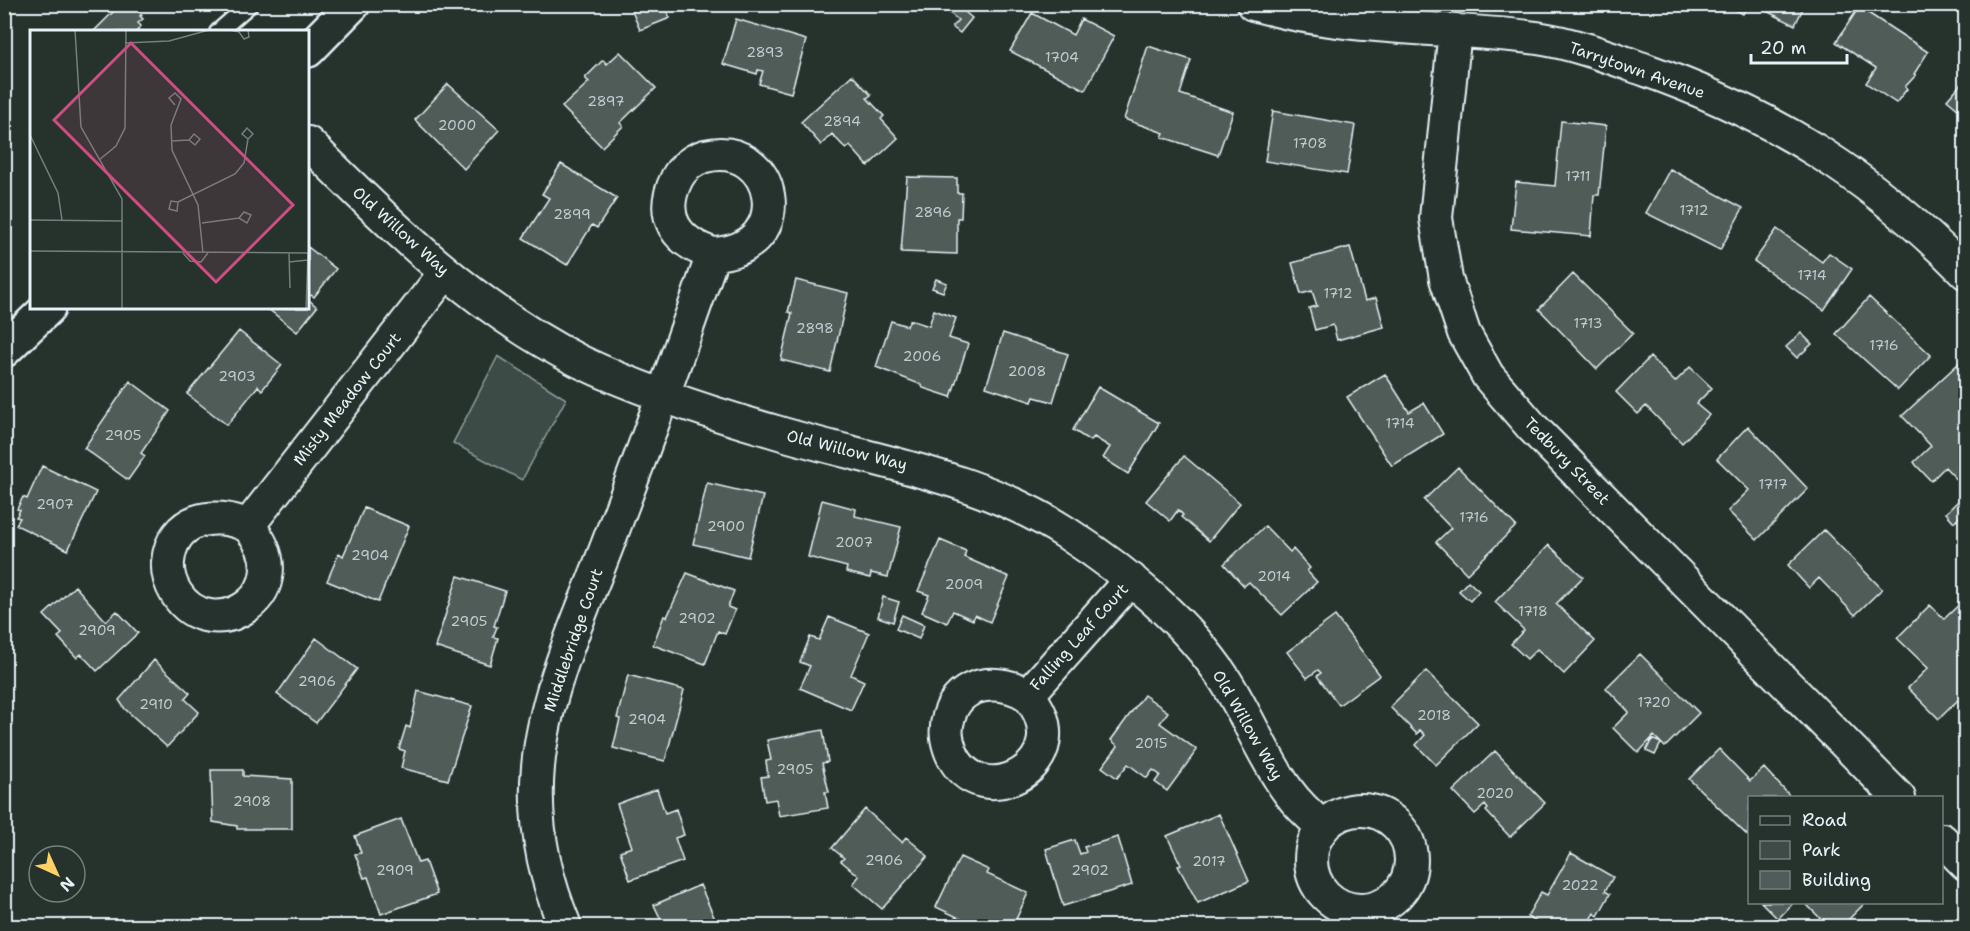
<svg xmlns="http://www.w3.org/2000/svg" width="1970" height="931" font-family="'Shantell Sans',sans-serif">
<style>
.green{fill:#3e4b47;stroke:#939ea0;stroke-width:1.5}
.building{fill:#505c59;stroke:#e8f1f8;stroke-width:1.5}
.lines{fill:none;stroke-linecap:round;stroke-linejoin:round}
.lane-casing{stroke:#e8f1f8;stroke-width:20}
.street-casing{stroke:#e8f1f8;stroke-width:36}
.secondary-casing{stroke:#e8f1f8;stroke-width:38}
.lane{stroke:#26332d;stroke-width:15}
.street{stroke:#26332d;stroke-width:32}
.secondary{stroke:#26332d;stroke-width:33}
.labels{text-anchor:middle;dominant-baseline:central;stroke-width:4.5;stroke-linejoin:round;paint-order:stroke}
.number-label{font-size:14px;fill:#c2ccd0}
.street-label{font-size:16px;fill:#e8f1f8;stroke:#26332d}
.inset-road{fill:none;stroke:#747f7e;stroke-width:1.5}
.view{fill:#cc4e82;fill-opacity:0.15;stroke:#cc4e82;stroke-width:3}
.inset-edge{fill:none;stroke:#e8f1f8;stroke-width:3}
</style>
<rect width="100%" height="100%" fill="#26332d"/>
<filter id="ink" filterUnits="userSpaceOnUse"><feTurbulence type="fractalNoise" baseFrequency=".0167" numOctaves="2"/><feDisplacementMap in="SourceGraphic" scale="12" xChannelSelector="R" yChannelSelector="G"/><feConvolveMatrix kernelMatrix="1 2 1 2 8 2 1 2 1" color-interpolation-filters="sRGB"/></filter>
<g filter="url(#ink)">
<path class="green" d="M498,356L566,399L522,480L453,443Z"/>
<path class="building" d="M121,4H132L142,15L140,16L143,19L138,23L141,26L136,32H93Z
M629,4H683L667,11L670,18L640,30Z
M939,4H979L974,10L970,6L965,12L972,18L960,33L952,27L958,20Z
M1723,4H1748L1743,14Z
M1752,4H1805L1795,25Z
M1859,7L1928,52L1914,74L1916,75L1905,87L1907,89L1896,103L1866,83L1876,68L1836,42Z
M1032,13L1073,35L1081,19L1114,36L1085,90L1010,51Z
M736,19L806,40L791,93L759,84L763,71L758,70L757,74L723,64Z
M1148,46L1191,60L1180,94L1233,112L1218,155L1162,137L1164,133L1124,119Z
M620,52L656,88L620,123L623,126L602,147L562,107L589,82L585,78L603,60L607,64Z
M852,75L871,95L867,98L884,116L881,119L898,138L868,166L850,146L846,149L832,134L821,145L801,122Z
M1966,78V116L1947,100Z
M448,84L499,130L464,169L415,120Z
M1273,111L1355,125L1347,174L1265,161Z
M1561,121L1606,126L1599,195H1594L1591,236L1511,229L1516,182L1555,186Z
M561,164L617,198L597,228L592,225L567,265L523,238L549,198L542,194Z
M1670,169L1743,208L1720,250L1646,213Z
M907,177L957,178V193H962L961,218H957V254L901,252Z
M1777,229L1822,262L1829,253L1852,269L1824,310L1754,261Z
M308,247L336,269L314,297L311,295L308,298Z
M1350,247L1365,301L1376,298L1384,327L1337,340L1333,325L1315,330L1309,308L1317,306L1312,291L1301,294L1292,263Z
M1573,274L1633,333L1597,369L1539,309Z
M936,279L947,283L943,292L932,288Z
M796,280L848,293L830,372L781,360L792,313L788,312Z
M1869,297L1931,355L1898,390L1836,334Z
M308,299L317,307L297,332L267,308H308Z
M934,310L956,318L949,338L968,344L951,397L923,388L922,385L876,367L891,321L907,326L910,320L929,326Z
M239,331L282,365L262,390L258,386L227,425L187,394Z
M1003,333L1068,354L1053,402L1034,397L1032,402L986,387Z
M1801,333L1812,344L1797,358L1786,347Z
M1650,357L1675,382L1690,367L1712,388L1696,404L1709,415L1682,443L1646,406L1638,414L1616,392Z
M1959,363L1966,369V489L1945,467L1931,481L1916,465L1914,462L1931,446L1902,416Z
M1385,374L1409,412L1424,403L1443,434L1392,466L1347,397Z
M130,381L170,411L141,453L145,456L128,480L84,448Z
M1098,387L1159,423L1128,474L1103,458L1110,447L1094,437L1090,441L1073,430Z
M1748,426L1808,489L1757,540L1728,511L1749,490L1717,459Z
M1184,456L1240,503L1209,541L1181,517L1183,515L1178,510L1170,521L1146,501Z
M42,466L96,492L68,550L16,525L20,518L16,517L20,510L17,509L23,497L27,499Z
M1458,467L1516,526L1467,574L1436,542L1451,528L1424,500Z
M707,483L763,496L748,557L693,544Z
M822,500L856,509L855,516L901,527L888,577L871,573L870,578L846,572L847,567L808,557Z
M1959,500L1966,507V511L1954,522L1946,513Z
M364,508L409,526L378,602L327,581L339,553L343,556Z
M1265,526L1290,552L1293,549L1310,568L1307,571L1317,582L1282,615L1249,582L1244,586L1224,564Z
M1824,530L1882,589L1855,615L1819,578L1809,588L1788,565Z
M940,540L966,551L964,557L1009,577L990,622L975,615L973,620L953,611L947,623L922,612L929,595L918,591Z
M1549,545L1583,577L1556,604L1595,641L1564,674L1537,649L1527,659L1511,644L1524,630L1495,602Z
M687,573L734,591L728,607L735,610L725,634L718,631L705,664L653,645L664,616L667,617Z
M458,576L505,591L494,626L497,627L493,637L498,638L490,665L435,647Z
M1468,581L1479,591L1470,601L1459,591Z
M75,586L106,621L117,611L138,633L97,671L81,654L77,658L58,637L62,634L44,615Z
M883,597L899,602L893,622L878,617Z
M1965,599L1966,639L1963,642L1966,645V692L1939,719L1908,688L1928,668L1897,638L1930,605L1944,619Z
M902,615L924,625L919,639L896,629Z
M1335,616L1380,675L1339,705L1317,676L1321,673L1318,670L1307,678L1287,652Z
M829,617L869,633L851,675L864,681L851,710L800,688L810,666L800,662L810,637L819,640Z
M316,638L357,669L316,723L277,694Z
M1640,654L1699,713L1665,747L1654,736L1638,753L1613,728L1629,712L1606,688Z
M154,660L190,693L185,699L199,712L167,747L125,709L119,700Z
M1426,671L1478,723L1436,765L1416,745L1425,735L1420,730L1417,734L1390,707Z
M628,675L684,690L665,761L613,748L620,719L617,718Z
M418,691L472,706L448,780L401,768L405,751L399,749L406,726L410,728Z
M1144,695L1168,712L1160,723L1197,750L1167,791L1155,782L1160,775L1153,770L1147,778L1128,764L1117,778L1102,767L1118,746L1111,740Z
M823,730L828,762L822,763L829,792H825L828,808L779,816L776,799L765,801L761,777L768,776L766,761L771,760L767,740Z
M1652,739L1661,743L1655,755L1646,751Z
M1719,749L1750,781L1764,768L1789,795L1786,798H1750L1748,836L1689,779Z
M1495,751L1545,803L1510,837L1486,811L1488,809L1485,805L1475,814L1453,791Z
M211,770H243V776L292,779V829H237V826L213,822Z
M657,789L665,813L676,809L684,835L675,838L683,861L630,880L620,851L632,847L617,804Z
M865,809L902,842L906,837L928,856L882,909L853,884L859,876L841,861L844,858L832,848Z
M1219,814L1249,881L1198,903L1178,866L1181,865L1167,836Z
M401,819L418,863L425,861L437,894L381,914L368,877L364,878L355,854L361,853L355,836Z
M1118,837L1132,885L1063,906L1046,849L1075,840L1080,854L1086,852L1084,847Z
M1571,853L1613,877L1605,891L1610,894L1598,916L1594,913L1586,926H1544L1527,917L1541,892L1547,895Z
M960,857L989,870L987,874L1028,893L1013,926H968L970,923L936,907Z
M700,885L718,926H664L654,905Z
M1761,902H1794L1778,919Z
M1804,902H1866L1842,926H1828Z"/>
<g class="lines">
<g class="lane-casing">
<path id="lane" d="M218,32L250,4"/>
</g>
<g class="street-casing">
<path id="street" d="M1253,4C1344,31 1443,26 1537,38C1573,43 1612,58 1646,70C1775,116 1869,174 1966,273
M1455,30L1436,218L1446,279L1464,333L1488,376L1532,427L1899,798
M308,143C390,225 474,308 579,361C641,391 710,413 776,432C876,462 979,476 1068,534C1125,571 1188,623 1225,680C1248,716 1263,757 1288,791C1298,805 1310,816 1323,827
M248,526C307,591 212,651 176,593C170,583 167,574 168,562C172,518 214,510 248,526L445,273
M1028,695C1084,763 978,819 951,752C946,739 945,729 949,716C960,680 1000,678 1028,695L1131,579
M1311 860a50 50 0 1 1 100 0a50 50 0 1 1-100 0Z
M1942,840L1966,864
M565,926C544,876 533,822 538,767C545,690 580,617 607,546C644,449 679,352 713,254C800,249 776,138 705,156C694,159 682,168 677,178C658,216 676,242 713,254"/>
</g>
<g class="secondary-casing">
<path id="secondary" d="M308,50L353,4
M4,350L48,308"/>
</g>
<use href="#lane" class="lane"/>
<use href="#street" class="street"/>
<use href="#secondary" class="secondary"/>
</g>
</g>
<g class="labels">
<g class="number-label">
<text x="765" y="52">2893</text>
<text x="1062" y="57">1704</text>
<text x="606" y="101">2897</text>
<text x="842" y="121">2894</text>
<text x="457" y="125">2000</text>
<text x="1310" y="143">1708</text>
<text x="1578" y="176">1711</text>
<text x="1694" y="210">1712</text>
<text x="933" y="212">2896</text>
<text x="572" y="214">2899</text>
<text x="1812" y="275">1714</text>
<text x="1338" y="293">1712</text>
<text x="1588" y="323">1713</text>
<text x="815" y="328">2898</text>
<text x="1884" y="345">1716</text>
<text x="922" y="356">2006</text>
<text x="1027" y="371">2008</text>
<text x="237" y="376">2903</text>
<text x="1400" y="423">1714</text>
<text x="123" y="435">2905</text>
<text x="1773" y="484">1717</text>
<text x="55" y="504">2907</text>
<text x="1474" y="517">1716</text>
<text x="726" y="526">2900</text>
<text x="854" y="542">2007</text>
<text x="370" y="555">2904</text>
<text x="1274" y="576">2014</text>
<text x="964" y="584">2009</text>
<text x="1533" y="611">1718</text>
<text x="697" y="618">2902</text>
<text x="469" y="621">2905</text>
<text x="97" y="630">2909</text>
<text x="317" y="681">2906</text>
<text x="1654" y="702">1720</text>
<text x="156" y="704">2910</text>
<text x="1434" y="715">2018</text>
<text x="647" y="719">2904</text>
<text x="1151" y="743">2015</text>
<text x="795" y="769">2905</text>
<text x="1495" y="793">2020</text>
<text x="252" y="801">2908</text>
<text x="884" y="860">2906</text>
<text x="1209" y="861">2017</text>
<text x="395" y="870">2909</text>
<text x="1090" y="870">2902</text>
<text x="1580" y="885">2022</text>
</g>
<g class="street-label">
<text transform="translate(1637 70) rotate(19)">Tarrytown Avenue</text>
<text transform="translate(401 231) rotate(42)">Old Willow Way</text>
<text transform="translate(347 399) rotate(-52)">Misty Meadow Court</text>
<text transform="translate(847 450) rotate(14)">Old Willow Way</text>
<text transform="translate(1567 461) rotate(46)">Tedbury Street</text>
<text transform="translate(1079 637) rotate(-48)">Falling Leaf Court</text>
<text transform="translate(573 640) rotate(-71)">Middlebridge Court</text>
<text transform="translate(1248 725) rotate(60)">Old Willow Way</text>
</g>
</g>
<g transform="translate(30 30)">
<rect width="279" height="279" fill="#26332d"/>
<path class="inset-road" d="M45,0L51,97L92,169V279M200,0L209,2L214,9L219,7L218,0M95,13L139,11L179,0M145,75L139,68L145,63L151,69L141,95L142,120L168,175L173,223M0,105L28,163L32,190M141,111L159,110L165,115L170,109L164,104L159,110M69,130L86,116L95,98L96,0M148,172L147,181L139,179L141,171L148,172L205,144L214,133L218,109L223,104L217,98L212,104L218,109M0,190L93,191M172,193L209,188L217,193L221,185L214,182L209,188M0,221L279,223M153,223L160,231L171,232L178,223M259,223L260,258M259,232L278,230M276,279L278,223"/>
<path class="view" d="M101,13L263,175L186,252L24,90Z"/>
<rect width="279" height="279" class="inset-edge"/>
</g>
<rect width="1970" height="931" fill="none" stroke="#26332d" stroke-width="24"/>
<rect x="12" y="12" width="1946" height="907" fill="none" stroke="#e8f1f8" stroke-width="2" filter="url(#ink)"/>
<rect x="1748" y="796" width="195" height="108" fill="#26332d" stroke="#747f7e" stroke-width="1.5"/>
<rect x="1760" y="816" width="30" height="9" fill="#26332d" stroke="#747f7e" stroke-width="1.5"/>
<text x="1802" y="826" font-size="18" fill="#e8f1f8">Road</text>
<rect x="1760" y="841" width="30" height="18" fill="#3e4b47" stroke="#747f7e" stroke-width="1.5"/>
<text x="1802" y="856" font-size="18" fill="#e8f1f8">Park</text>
<rect x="1760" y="871" width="30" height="18" fill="#505c59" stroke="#747f7e" stroke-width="1.5"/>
<text x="1802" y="886" font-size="18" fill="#e8f1f8">Building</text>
<g transform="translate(57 874) rotate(135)"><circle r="28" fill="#26332d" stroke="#747f7e" stroke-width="1.5"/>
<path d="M0-4.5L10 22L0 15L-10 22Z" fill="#ffd166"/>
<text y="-9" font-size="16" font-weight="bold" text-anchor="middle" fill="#e8f1f8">N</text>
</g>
<path d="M1751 54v9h96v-9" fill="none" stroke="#e8f1f8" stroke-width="3"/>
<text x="1760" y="54" font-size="18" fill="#e8f1f8" stroke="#26332d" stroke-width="4.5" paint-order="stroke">20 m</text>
</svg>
